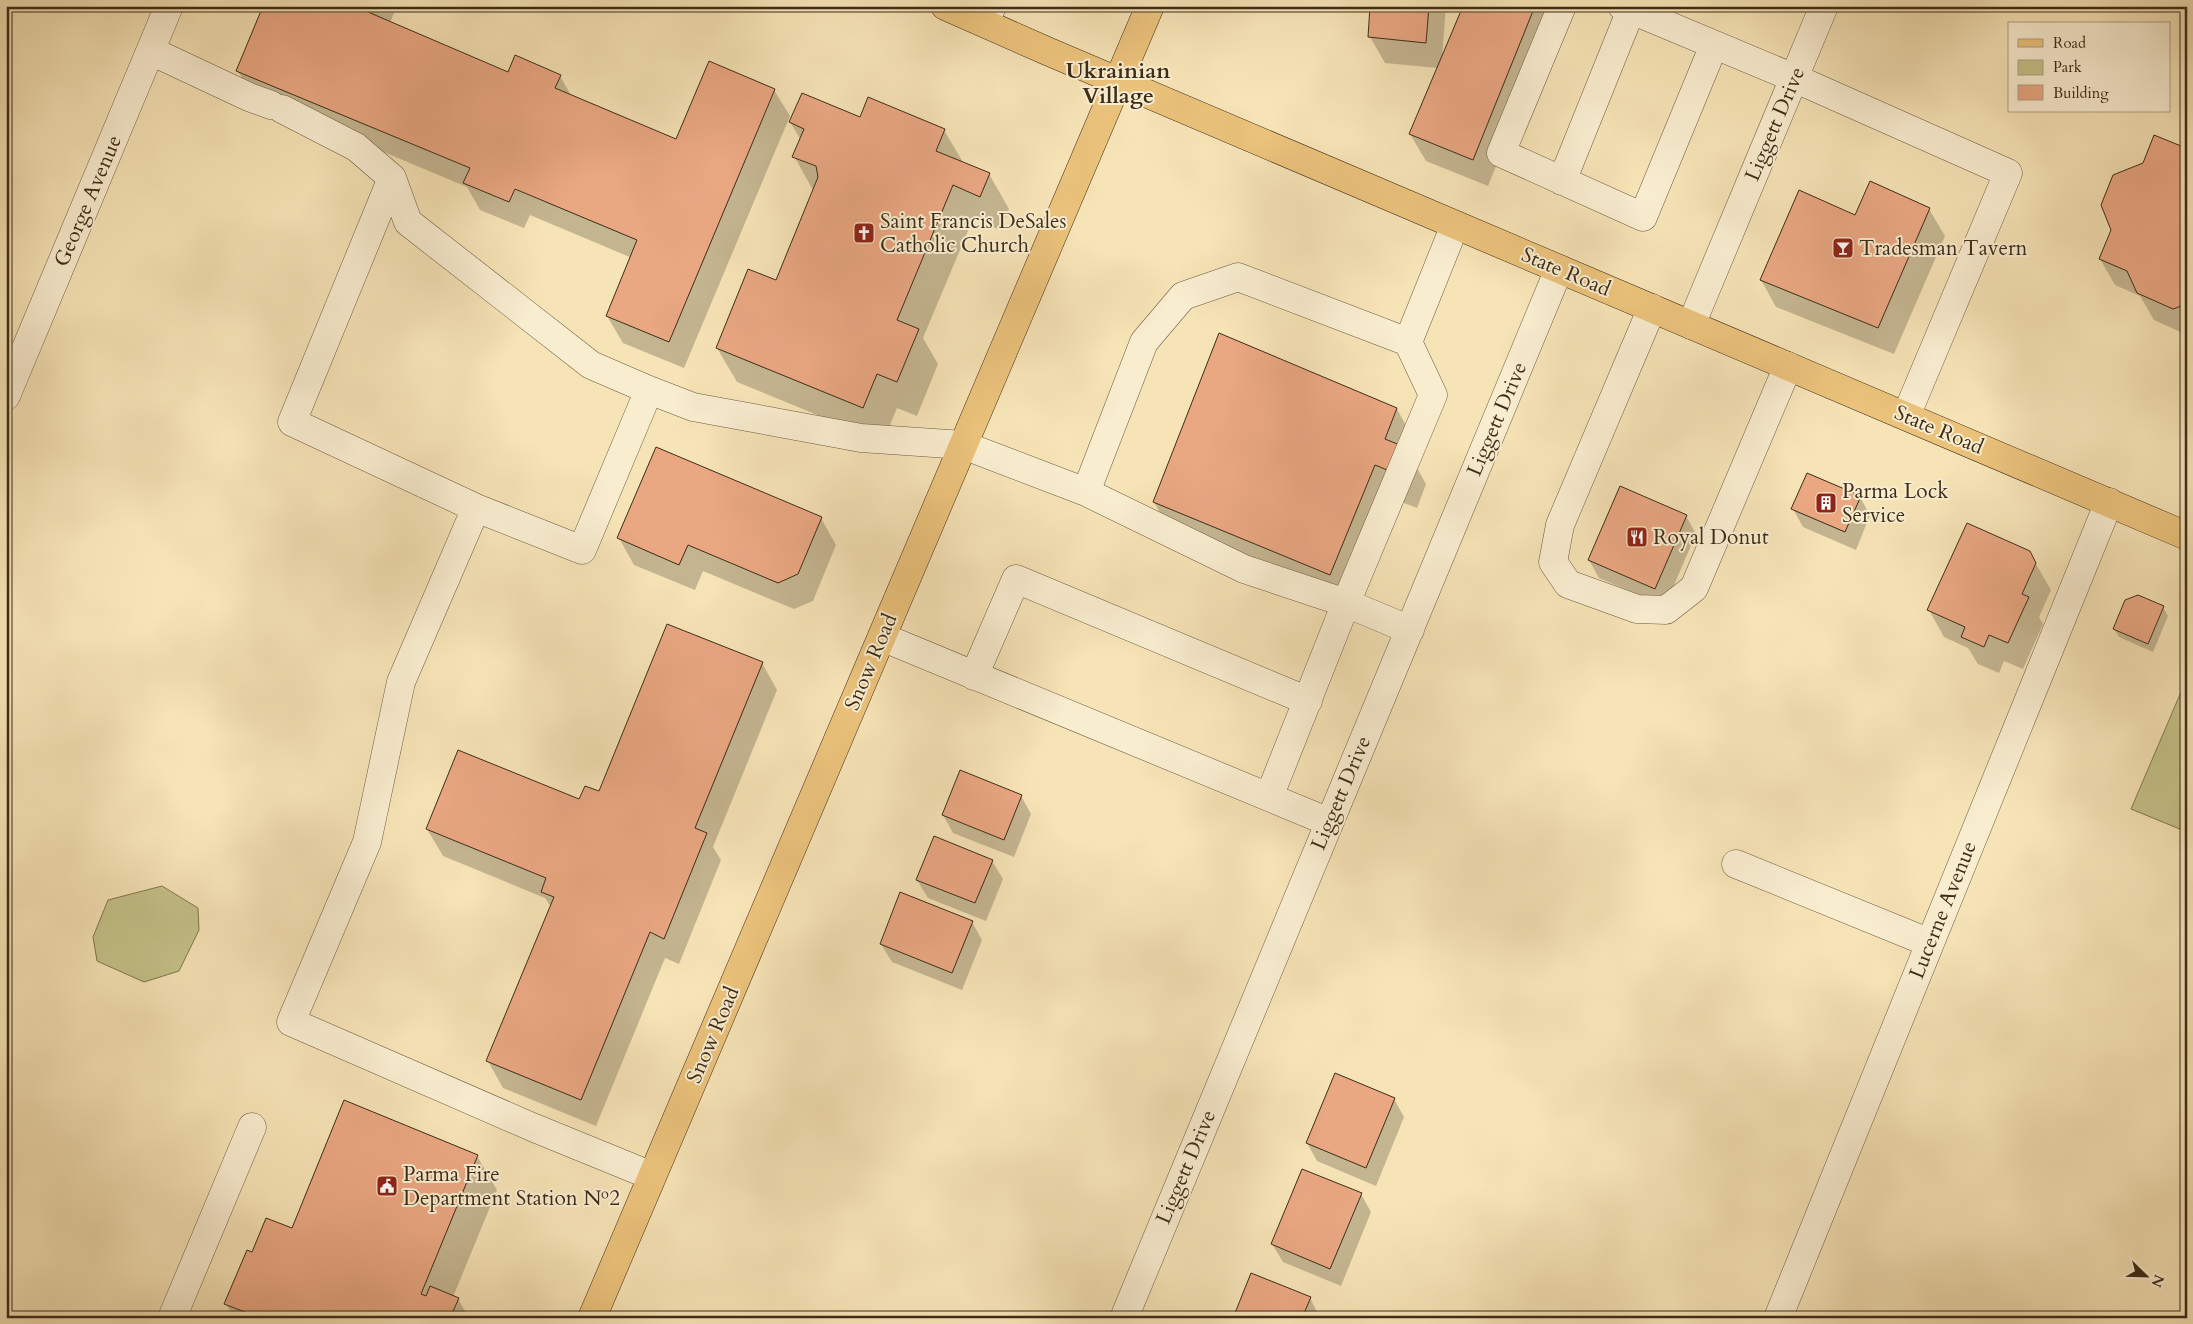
<svg xmlns="http://www.w3.org/2000/svg" width="2193" height="1324" font-family="Cardo,serif">
<style>
.green{fill:#c4c188;stroke:#807650}
.shadow{fill:#0003}
.building{fill:#e9a782;stroke:#3d2c18}
.lines{fill:none;stroke-linecap:round;stroke-linejoin:round}
.minor-casing{stroke:#6b5a40;stroke-width:29}
.major-casing{stroke:#3d2c18;stroke-width:29}
.minor{stroke:#f9edd0;stroke-width:28}
.major{stroke:#ebc27b;stroke-width:28}
.labels{text-anchor:middle;dominant-baseline:central;stroke-width:4;stroke-linejoin:round;paint-order:stroke}
.street-label{font-size:21px;fill:#3d2c18;stroke:#f9edd0}
.poi-label{font-size:21px;fill:#3d2c18;stroke:#f9edd0;text-anchor:start}
.neighbourhood-label{font-size:22px;font-weight:bold;fill:#3d2c18;stroke:#f9edd0}
</style>
<rect width="100%" height="100%" fill="#f6e3b6"/>
<filter id="stains"><feTurbulence type="fractalNoise" baseFrequency=".004" numOctaves="4"/><feColorMatrix values="0 0 0 0 .2 0 0 0 0 .09 0 0 0 0 .02 0 0 0 .5 -.17"/></filter>
<radialGradient id="worn" r=".72"><stop offset=".6" stop-color="#630" stop-opacity="0"/><stop offset="1" stop-color="#630" stop-opacity=".3"/></radialGradient>
<path class="green" d="M2187,678V832L2131,809Z
M162,886L198,908L199,930L179,971L144,982L97,961L93,937L108,900Z"/>
<path class="shadow" d="M264,6H397L390,23L509,73L560,76L572,97L677,141L774,90L790,116L684,368L623,343L607,316L632,258L530,215L524,228L480,210L467,187L253,97L238,71Z
M1372,6H1446L1442,58L1464,6H1558L1560,9L1488,186L1426,161L1410,134L1438,68L1385,63L1370,37Z
M860,119L944,130L964,164L989,174L1009,209L1000,230L973,219L923,338L938,364L917,416L897,408L883,442L737,382L717,348L777,282L814,192L794,156L801,140L790,122Z
M2187,145V335L2154,320L2140,296L2115,285L2100,259L2181,147Z
M1800,192L1856,217L1929,209L1945,236L1894,354L1776,307L1761,280Z
M1397,409L1416,444L1411,457L1426,484L1417,508L1394,499L1349,608L1174,537L1154,502Z
M1860,497L1870,515L1856,550L1803,527L1793,509Z
M1686,516L1696,534L1665,606L1599,578L1589,560Z
M821,518L836,545L813,601L794,609L703,571L695,590L634,565L619,538Z
M2029,552L2051,590L2039,617L2043,624L2023,669L2004,661L1999,673L1978,664L1968,648L1944,637L1929,610Z
M2163,607L2168,616L2153,652L2119,637L2114,629Z
M762,663L777,690L713,847L721,860L679,964L665,958L596,1126L503,1088L488,1061L551,907L545,898L443,856L427,829L580,801L600,793Z
M1021,796L1031,814L1014,857L953,833L943,815Z
M992,861L1003,879L986,921L928,898L917,880Z
M972,922L982,940L962,990L892,962L881,944Z
M1394,1099L1404,1117L1376,1186L1317,1161L1307,1143Z
M477,1156L497,1190L453,1297L458,1299L469,1318H234L226,1304L252,1254L292,1229Z
M1361,1194L1371,1212L1341,1286L1283,1262L1272,1244Z
M1310,1298L1320,1318H1234Z"/>
<path class="building" d="M263,6H371L368,12L508,72L515,55L561,75L555,88L676,139L709,61L775,89L669,342L606,316L637,240L515,189L509,202L463,183L470,168L236,71Z
M1370,6H1429L1426,43L1368,37Z
M1463,6H1535L1473,160L1409,134Z
M802,93L860,117L868,97L945,129L936,151L990,173L980,197L953,185L897,320L919,329L897,382L877,374L863,408L716,348L748,269L776,280L818,177L816,166L792,157L804,129L789,122Z
M2154,135L2181,146L2187,144V304L2173,309L2137,293L2127,271L2099,259L2111,230L2101,205L2113,175L2143,163Z
M1870,181L1930,208L1878,328L1760,280L1799,190L1855,215Z
M1219,333L1397,408L1385,439L1407,448L1397,474L1375,465L1330,575L1153,502Z
M656,447L822,517L798,574L778,583L688,545L679,565L617,538Z
M1807,473L1861,496L1845,532L1791,509Z
M1620,486L1687,515L1655,589L1588,560Z
M1967,523L2030,551L2036,563L2022,594L2029,597L2008,643L1989,635L1984,647L1961,637L1965,627L1927,610Z
M2138,595L2164,606L2148,644L2113,629L2125,600Z
M667,624L763,662L695,828L707,833L664,939L650,932L581,1100L486,1061L554,897L541,892L546,878L426,829L458,750L579,799L585,786L599,791Z
M960,770L1022,795L1004,840L942,815Z
M934,836L993,860L975,903L916,880Z
M900,892L973,921L952,973L880,944Z
M1335,1073L1395,1098L1366,1168L1306,1143Z
M344,1100L478,1155L421,1294L426,1296L430,1286L459,1298L450,1318H243L245,1312L224,1304L247,1250L252,1252L266,1218L292,1228Z
M1302,1169L1362,1193L1330,1269L1271,1244Z
M1251,1273L1311,1297L1302,1318H1233Z"/>
<g class="lines">
<g class="minor-casing">
<path id="minor" d="M1562,6L1501,153L1643,217L1714,45
M1622,6L1794,78L2008,173L1906,416
M985,22L992,6
M151,51L249,97L271,105
M282,109L356,147L392,178L408,222L591,365L649,390
M392,178L292,422L476,508
M1562,181L1631,10
M1652,308L1560,525L1553,562L1568,584L1637,609L1666,610L1694,588L1788,366
M1691,325L1824,6
M1408,342L1455,225
M6,396L169,6
M882,637L1329,822
M974,676L1016,579L1308,701
M1269,797L1346,603L1410,630
M1736,864L1930,943
M652,1176L532,1127L291,1022L367,842L401,682L476,508L582,550L649,390L693,407L861,438L963,445L1086,492L1244,569L1346,603L1433,395L1408,342L1238,277L1183,296L1144,342L1086,492
M172,1318L252,1127
M1124,1318L1559,269
M1778,1318L2109,502"/>
</g>
<g class="major-casing">
<path id="major" d="M945,6L1047,51L2187,536
M592,1318L1150,6"/>
</g>
<use href="#minor" class="minor"/>
<use href="#major" class="major"/>
</g>
<defs>
<g id="church-square" transform="scale(1.125)"><rect x="-9" y="-9" width="18" height="18" rx="4" fill="#8f2418" stroke="#f9edd0"/><path d="M-1.2-6h2.4v3.5h3.3v2.4h-3.3V6h-2.4V-.1h-3.3v-2.4h3.3Z" fill="#fff"/></g>
<g id="bar-square" transform="scale(1.125)"><rect x="-9" y="-9" width="18" height="18" rx="4" fill="#8f2418" stroke="#f9edd0"/><path d="M-6-5H6L.8 .8V4.5H3.5V6h-7V4.5H-.8V.8Z" fill="#fff"/></g>
<g id="building-square" transform="scale(1.125)"><rect x="-9" y="-9" width="18" height="18" rx="4" fill="#8f2418" stroke="#f9edd0"/><path d="M-4-6H4V6H1V3H-1V6H-4ZM-2.5-4.3h1.7v1.8h-1.7ZM.8-4.3h1.7v1.8H.8ZM-2.5-1h1.7V.8h-1.7ZM.8-1h1.7V.8H.8Z" fill="#fff"/></g>
<g id="restaurant-square" transform="scale(1.125)"><rect x="-9" y="-9" width="18" height="18" rx="4" fill="#8f2418" stroke="#f9edd0"/><path d="M-5-6h1v4h1v-4h1v4h1v-4h1v5L-1.5 .5V6h-2V.5L-5-1ZM5-6V6H3V1.5H1.5Q1.5-4 5-6Z" fill="#fff"/></g>
<g id="civic-square" transform="scale(1.125)"><rect x="-9" y="-9" width="18" height="18" rx="4" fill="#8f2418" stroke="#f9edd0"/><path d="M-.6-6.5H3V-4.5H.6V-3L4-1V1h2V6H-6V1h2V-1L-.6-3ZM-1.2 2.5V6h2.4V2.5Z" fill="#fff"/></g>
</defs>
<g fill-rule="evenodd">
<use href="#church-square" x="864" y="233"/>
<use href="#bar-square" x="1843" y="248"/>
<use href="#building-square" x="1826" y="503"/>
<use href="#restaurant-square" x="1637" y="537"/>
<use href="#civic-square" x="387" y="1186"/>
</g>
<g class="labels">
<g class="street-label">
<text transform="translate(1775 124) rotate(-67)">Liggett Drive</text>
<text transform="translate(88 201) rotate(-67)">George Avenue</text>
<text transform="translate(1566 272) rotate(23)">State Road</text>
<text transform="translate(1497 419) rotate(-67)">Liggett Drive</text>
<text transform="translate(1939 430) rotate(23)">State Road</text>
<text transform="translate(871 662) rotate(-67)">Snow Road</text>
<text transform="translate(1341 793) rotate(-67)">Liggett Drive</text>
<text transform="translate(1943 910) rotate(-68)">Lucerne Avenue</text>
<text transform="translate(713 1035) rotate(-67)">Snow Road</text>
<text transform="translate(1186 1167) rotate(-67)">Liggett Drive</text>
</g>
<g class="poi-label">
<text x="880" y="221">Saint Francis DeSales<tspan x="880" dy="24">Catholic Church</tspan></text>
<text x="1859" y="248">Tradesman Tavern</text>
<text x="1842" y="491">Parma Lock<tspan x="1842" dy="24">Service</tspan></text>
<text x="1653" y="537">Royal Donut</text>
<text x="403" y="1174">Parma Fire<tspan x="403" dy="24">Department Station №2</tspan></text>
</g>
<g class="neighbourhood-label">
<text x="1118" y="71">Ukrainian<tspan x="1118" dy="25">Village</tspan></text>
</g>
</g>
<rect width="2193" height="1324" fill="none" stroke="#f6e3b6" stroke-width="25"/>
<rect x="8" y="8" width="2178" height="1309" fill="none" stroke="#3d2c18" stroke-width="2.5"/>
<rect x="12" y="12" width="2168" height="1299" fill="none" stroke="#3d2c18"/>
<rect x="2008" y="22" width="162" height="90" fill="#f9edd0" stroke="#aea086"/>
<rect x="2018" y="39" width="25" height="8" fill="#ebc27b" stroke="#aea086"/>
<text x="2053" y="48" font-size="15" fill="#3d2c18">Road</text>
<rect x="2018" y="60" width="25" height="15" fill="#c4c188" stroke="#aea086"/>
<text x="2053" y="72" font-size="15" fill="#3d2c18">Park</text>
<rect x="2018" y="85" width="25" height="15" fill="#e9a782" stroke="#aea086"/>
<text x="2053" y="98" font-size="15" fill="#3d2c18">Building</text>
<g transform="translate(2146 1276) rotate(113)" stroke="#f9edd0" stroke-width="4" paint-order="stroke">
<path d="M0-4L9 19L0 12L-9 19Z" fill="#3d2c18"/>
<text y="-8" font-size="14" font-weight="bold" text-anchor="middle" fill="#3d2c18">N</text>
</g>
<rect width="100%" height="100%" filter="url(#stains)"/>
<rect width="100%" height="100%" fill="url(#worn)"/>
</svg>
